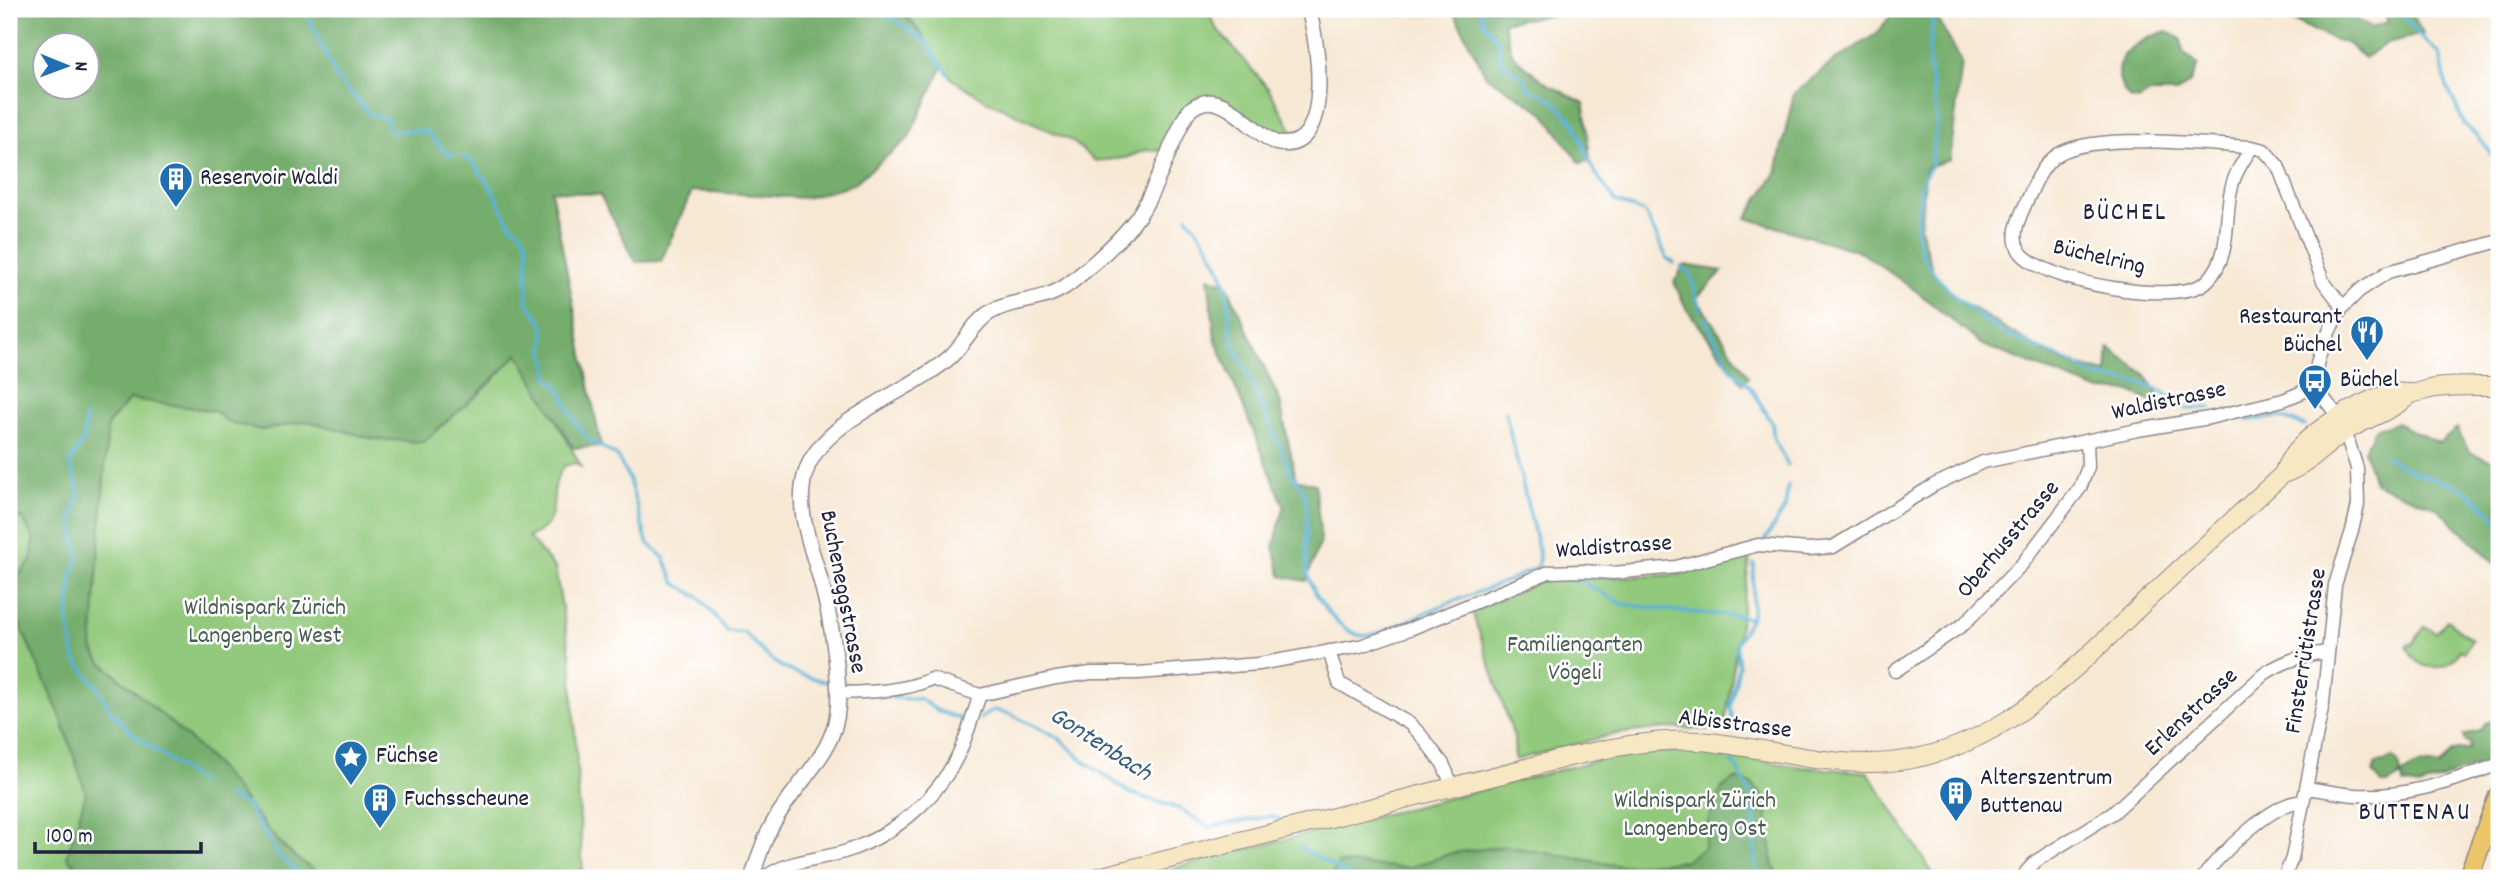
<svg xmlns="http://www.w3.org/2000/svg" width="2508" height="887" font-family="Dekko,sans-serif">
<style>
.green{fill:#92c97c;stroke:#5a765c;stroke-width:2}
.forest{fill:#75ad6c;stroke:#4c6854;stroke-width:2;fill-rule:evenodd}
.lines{fill:none;stroke-linecap:round;stroke-linejoin:round}
.stream{stroke:#58b2d6;stroke-width:3.5}
.minor-casing{stroke:#8c8588;stroke-width:15}
.tertiary-casing{stroke:#8c8588;stroke-width:17}
.secondary-casing{stroke:#8c8588;stroke-width:20}
.primary-casing{stroke:#8c8588;stroke-width:22}
.minor{stroke:#fff;stroke-width:12}
.tertiary{stroke:#fff;stroke-width:14}
.secondary{stroke:#f7e8c3;stroke-width:18}
.primary{stroke:#ebc669;stroke-width:19}
.labels{text-anchor:middle;dominant-baseline:central;stroke-width:5;stroke-linejoin:round;paint-order:stroke}
.poi-label{font-size:24px;fill:#22223b;stroke:#fff;text-anchor:start}
.street-label{font-size:24px;fill:#22223b;stroke:#fff}
.park-label{font-size:24px;fill:#495c52;stroke:#fff}
.neighbourhood-label{font-size:26px;letter-spacing:2px;fill:#22223b;stroke:#fff}
.water-label{font-size:26px;font-style:italic;fill:#385c79;stroke:#fff}
</style>
<rect width="100%" height="100%" fill="#fff"/>
<filter id="ink" filterUnits="userSpaceOnUse"><feTurbulence type="fractalNoise" baseFrequency=".0143" numOctaves="2"/><feDisplacementMap in="SourceGraphic" scale="14" xChannelSelector="R" yChannelSelector="G"/><feConvolveMatrix kernelMatrix="1 2 1 2 8 2 1 2 1" color-interpolation-filters="sRGB"/></filter>
<filter id="wash" filterUnits="userSpaceOnUse"><feTurbulence type="fractalNoise" baseFrequency=".00686" numOctaves="4" result="noise"/><feDisplacementMap in="SourceGraphic" scale="28" xChannelSelector="R" yChannelSelector="G"/><feGaussianBlur stdDeviation="1.57" result="paint"/><feColorMatrix in="noise" values="0 0 0 0 0 0 0 0 0 0 0 0 0 0 0 0 0 1.4 0 .05"/><feComposite in="paint" operator="in"/></filter>
<g filter="url(#wash)">
<rect width="100%" height="100%" fill="#f7e8d4"/>
<path class="green" d="M900,9H1206L1217,29L1268,88L1295,135C1265,152 1239,86 1198,98L1164,151L1146,150L1125,158L1095,161L1072,141L988,101L952,79L920,32Z
M518,349L582,468L575,463L564,466C542,494 569,521 528,537L555,568L571,658L583,875L587,878H9V445L80,385L430,428C467,407 495,384 518,349Z
M1750,558L1724,730L1667,728L1615,734L1515,760L1514,737L1472,611L1553,576L1611,577L1677,575Z
M2447,620L2472,640L2464,652L2460,650C2447,675 2415,673 2407,645L2409,643L2412,645L2425,626L2436,633Z
M1697,751L1802,767L1868,772L1936,878H1134L1606,758L1643,752Z"/>
<path class="forest" d="M9,9H900L920,32L943,66L908,139L853,184L806,198L692,191L661,261L636,262L600,195L551,190L601,446L573,448L518,354L476,396L423,442L374,439L307,421L262,430L227,422L215,411L130,399L108,424L92,647L99,660C135,692 172,722 207,756C245,793 282,867 336,878H88L67,857L86,793L60,715L11,605L13,581L31,561L34,539L22,518H9ZM46,46H88V88H46Z
M1452,9H1572L1573,12L1503,22L1513,56L1546,83L1584,103L1590,160L1580,163L1543,112L1486,76Z
M1896,9H1932L1962,62L1950,160L1926,167L1920,228L1933,272L1956,298L2046,353L2080,367L2107,373L2109,348L2146,375L2166,409L2128,391H2100L1982,345L1916,291L1861,252L1746,218L1776,173L1794,93L1834,61L1876,34Z
M2270,9H2339L2371,28L2388,22L2382,9H2409L2423,34L2387,43L2364,58L2348,44L2327,37Z
M2167,31L2181,39L2183,52L2198,65L2190,82L2176,93H2150L2139,100L2129,98C2100,61 2135,41 2167,31Z
M1684,265L1723,271L1696,298L1749,377L1743,384L1686,308L1674,282Z
M1208,277L1226,283L1280,401L1296,479L1315,484L1321,540L1306,581L1281,576L1274,547L1284,506L1215,338Z
M2396,423L2439,443L2457,429L2469,452L2499,463V568L2438,508L2374,483L2364,450L2376,428Z
M2498,719L2499,745L2491,761L2419,787L2403,784L2402,775C2414,765 2424,762 2439,767L2452,751L2469,749L2470,743L2465,742L2463,736L2480,730L2485,723Z
M2393,758C2399,762 2402,769 2400,777L2387,784H2382L2373,772L2376,763L2384,762Z
M1735,779L1752,784L1765,799L1773,863L1779,878H1329L1339,863L1408,868L1452,853L1506,846L1621,866L1683,861L1704,848L1707,823L1722,788Z"/>
<g class="lines">
<path class="stream" d="M305,9L337,79L370,114L387,119L389,131H426L447,154L454,155
M873,9L900,23L926,42L948,74
M1480,9L1483,21L1498,42L1500,62L1525,78L1528,89L1553,100L1574,123L1593,169L1615,201L1645,213L1667,258L1674,263
M1930,9L1933,22L1928,54L1937,121L1931,165L1921,184L1917,232L1922,254L1936,276L1957,298L1999,331L2075,364L2094,376L2141,383L2164,392L2176,404L2187,409L2211,408
M2398,9L2417,33L2440,54L2446,84L2465,125L2477,135L2499,164
M463,157L470,159L489,184L511,225L521,231L528,245L527,302L543,323L545,341L543,350L547,359L548,377L559,387L575,422L587,438L617,456L629,479L647,542L664,558L675,583L700,598L727,631L745,633C776,668 782,670 827,682
M1187,216C1203,236 1219,260 1226,285C1231,303 1228,323 1232,341C1251,383 1271,425 1289,468C1293,478 1302,486 1305,496C1311,524 1302,553 1310,581C1316,599 1340,631 1359,635C1376,640 1416,616 1434,609C1469,595 1504,584 1538,567L1539,552L1505,411
M1681,267L1690,273L1700,310
M1704,318L1730,367L1752,389L1772,423L1774,439L1788,465
M86,417L83,441L70,462L79,492L72,522L78,557L72,575L68,621L75,660L98,688L111,712L137,737L201,783
M2247,420L2281,417L2305,426
M2386,457L2416,473L2456,485L2478,500L2499,523
M1765,540L1785,508L1788,485
M1556,577L1578,580L1622,604L1686,612L1741,616L1750,619
M846,684L858,687
M891,698L920,699L938,711L964,720
M980,719L993,710L1010,714L1058,737L1084,761L1130,793L1180,809L1209,827L1270,816L1281,820
M1735,730L1730,707L1739,666L1736,644L1752,615L1754,564
M1732,760L1754,801L1755,866L1761,878
M227,796L247,805L279,856L305,878
M1299,847L1354,878
M1749,878H1754"/>
</g>
</g>
<g filter="url(#ink)">
<g class="lines">
<g class="minor-casing">
<path id="minor" d="M2430,11L2435,9
M2252,147C2243,161 2234,174 2231,190C2224,220 2232,257 2207,281C2180,308 2044,282 2021,253C2009,238 2019,218 2026,203C2033,188 2040,169 2053,158C2085,130 2208,145 2252,147L2264,150L2278,166L2323,281L2343,307C2331,326 2311,362 2317,385C2320,397 2333,408 2339,418
M2343,307L2359,291L2388,272L2499,241
M1329,651L1339,683L1410,724L1420,734L1443,764L1453,787
M1895,671L1964,624L2022,564L2080,488L2088,467L2087,441
M838,693C871,692 901,692 932,679L980,695L1056,678L1091,673H1138L1259,664L1360,646L1410,629L1549,572L1582,571L1613,573L1676,567L1758,545L1809,549L1833,547L1934,485L1983,462L2138,430L2209,418L2283,400L2317,386
M2306,788C2323,790 2339,794 2355,795C2403,798 2455,781 2499,764
M2026,872L2036,861L2113,813L2264,674C2284,661 2304,654 2328,652
M764,878C790,858 820,861 850,850C897,833 939,797 960,751C968,733 973,714 980,695
M2203,878C2216,857 2277,798 2303,802
M2284,878L2292,858L2323,703L2335,585L2352,531L2358,505L2357,468L2345,431"/>
</g>
<g class="tertiary-casing">
<path id="tertiary" d="M752,878C759,854 767,830 782,809C804,775 836,749 838,706C840,671 830,615 821,582C811,545 792,504 808,466C829,417 910,392 949,358C964,345 972,324 989,313C1015,297 1045,305 1074,280C1097,261 1122,239 1139,215C1155,191 1164,162 1176,136C1181,127 1184,115 1192,108C1198,104 1205,101 1212,102C1233,104 1256,134 1276,143C1336,156 1318,38 1308,9"/>
</g>
<g class="secondary-casing">
<path id="secondary" d="M2283,474C2293,439 2358,401 2392,393C2399,391 2406,394 2414,393C2421,392 2428,389 2435,388C2456,385 2478,386 2499,386
M1095,878L1565,758C1609,748 1654,738 1700,741C1757,746 1811,763 1868,763C1991,763 2068,674 2151,596C2194,555 2239,515 2283,474C2307,466 2324,445 2346,431C2367,418 2393,411 2412,393"/>
</g>
<g class="primary-casing">
<path id="primary" d="M2468,878L2499,795"/>
</g>
<use href="#minor" class="minor"/>
<use href="#tertiary" class="tertiary"/>
<use href="#secondary" class="secondary"/>
<use href="#primary" class="primary"/>
</g>
</g>
<defs>
<g id="building-pin" transform="scale(1.75)"><path d="M0 17L-7.5 6A9.5 9.5 0 1 1 7.5 6Z" fill="#1f6fb2" stroke="#fff"/><path d="M-4-6H4V6H1V3H-1V6H-4ZM-2.5-4.3h1.7v1.8h-1.7ZM.8-4.3h1.7v1.8H.8ZM-2.5-1h1.7V.8h-1.7ZM.8-1h1.7V.8H.8Z" fill="#fff"/></g>
<g id="restaurant-pin" transform="scale(1.75)"><path d="M0 17L-7.5 6A9.5 9.5 0 1 1 7.5 6Z" fill="#1f6fb2" stroke="#fff"/><path d="M-5-6h1v4h1v-4h1v4h1v-4h1v5L-1.5 .5V6h-2V.5L-5-1ZM5-6V6H3V1.5H1.5Q1.5-4 5-6Z" fill="#fff"/></g>
<g id="bus-pin" transform="scale(1.75)"><path d="M0 17L-7.5 6A9.5 9.5 0 1 1 7.5 6Z" fill="#1f6fb2" stroke="#fff"/><path d="M-5-6H5V4H4V6H2V4H-2V6H-4V4H-5ZM-3.5-4V0h7V-4ZM-3.5 1.2v1.5H-2V1.2ZM2 1.2v1.5H3.5V1.2Z" fill="#fff"/></g>
<g id="sight-pin" transform="scale(1.75)"><path d="M0 17L-7.5 6A9.5 9.5 0 1 1 7.5 6Z" fill="#1f6fb2" stroke="#fff"/><path d="M0-6L1.8-2.2L6-1.7L2.9 1.2L3.7 5.4L0 3.3L-3.7 5.4L-2.9 1.2L-6-1.7L-1.8-2.2Z" fill="#fff"/></g>
</defs>
<g fill-rule="evenodd">
<use href="#building-pin" x="176" y="179"/>
<use href="#restaurant-pin" x="2367" y="332"/>
<use href="#bus-pin" x="2315" y="381"/>
<use href="#sight-pin" x="351" y="757"/>
<use href="#building-pin" x="1956" y="793"/>
<use href="#building-pin" x="380" y="800"/>
</g>
<g class="labels">
<g class="poi-label">
<text x="200" y="179">Reservoir Waldi</text>
<text x="2342" y="318" text-anchor="end">Restaurant<tspan x="2342" dy="28">Büchel</tspan></text>
<text x="2340" y="381">Büchel</text>
<text x="376" y="757">Füchse</text>
<text x="1980" y="779">Alterszentrum<tspan x="1980" dy="28">Buttenau</tspan></text>
<text x="404" y="800">Fuchsscheune</text>
</g>
<g class="street-label">
<text transform="translate(2099 258) rotate(13)">Büchelring</text>
<text transform="translate(2169 402) rotate(-12)">Waldistrasse</text>
<text transform="translate(2009 540) rotate(-50)">Oberhusstrasse</text>
<text transform="translate(1614 548) rotate(-4)">Waldistrasse</text>
<text transform="translate(842 592) rotate(79)">Bucheneggstrasse</text>
<text transform="translate(2307 651) rotate(-81)">Finsterrütistrasse</text>
<text transform="translate(2192 713) rotate(-43)">Erlenstrasse</text>
<text transform="translate(1735 725) rotate(7)">Albisstrasse</text>
</g>
<g class="park-label">
<text x="265" y="609">Wildnispark Zürich<tspan x="265" dy="28">Langenberg West</tspan></text>
<text x="1575" y="646">Familiengarten<tspan x="1575" dy="28">Vögeli</tspan></text>
<text x="1695" y="802">Wildnispark Zürich<tspan x="1695" dy="28">Langenberg Ost</tspan></text>
</g>
<g class="neighbourhood-label">
<text x="2125" y="213">BÜCHEL</text>
<text x="2415" y="813">BUTTENAU</text>
</g>
<g class="water-label">
<text transform="translate(1100 745) rotate(33)">Gontenbach</text>
</g>
</g>
<rect width="2508" height="887" fill="none" stroke="#fff" stroke-width="35"/>
<g transform="translate(66 66) rotate(91)"><circle r="33" fill="#ffffff" stroke="#a7a7b1" stroke-width="2"/>
<path d="M0-5L12 26L0 18L-12 26Z" fill="#1f6fb2"/>
<text y="-10" font-size="19" font-weight="bold" text-anchor="middle" fill="#22223b">N</text>
</g>
<path d="M35 842v10h166v-10" fill="none" stroke="#22223b" stroke-width="3.5"/>
<text x="46" y="842" font-size="21" fill="#22223b" stroke="#ffffff" stroke-width="5" paint-order="stroke">100 m</text>
</svg>
